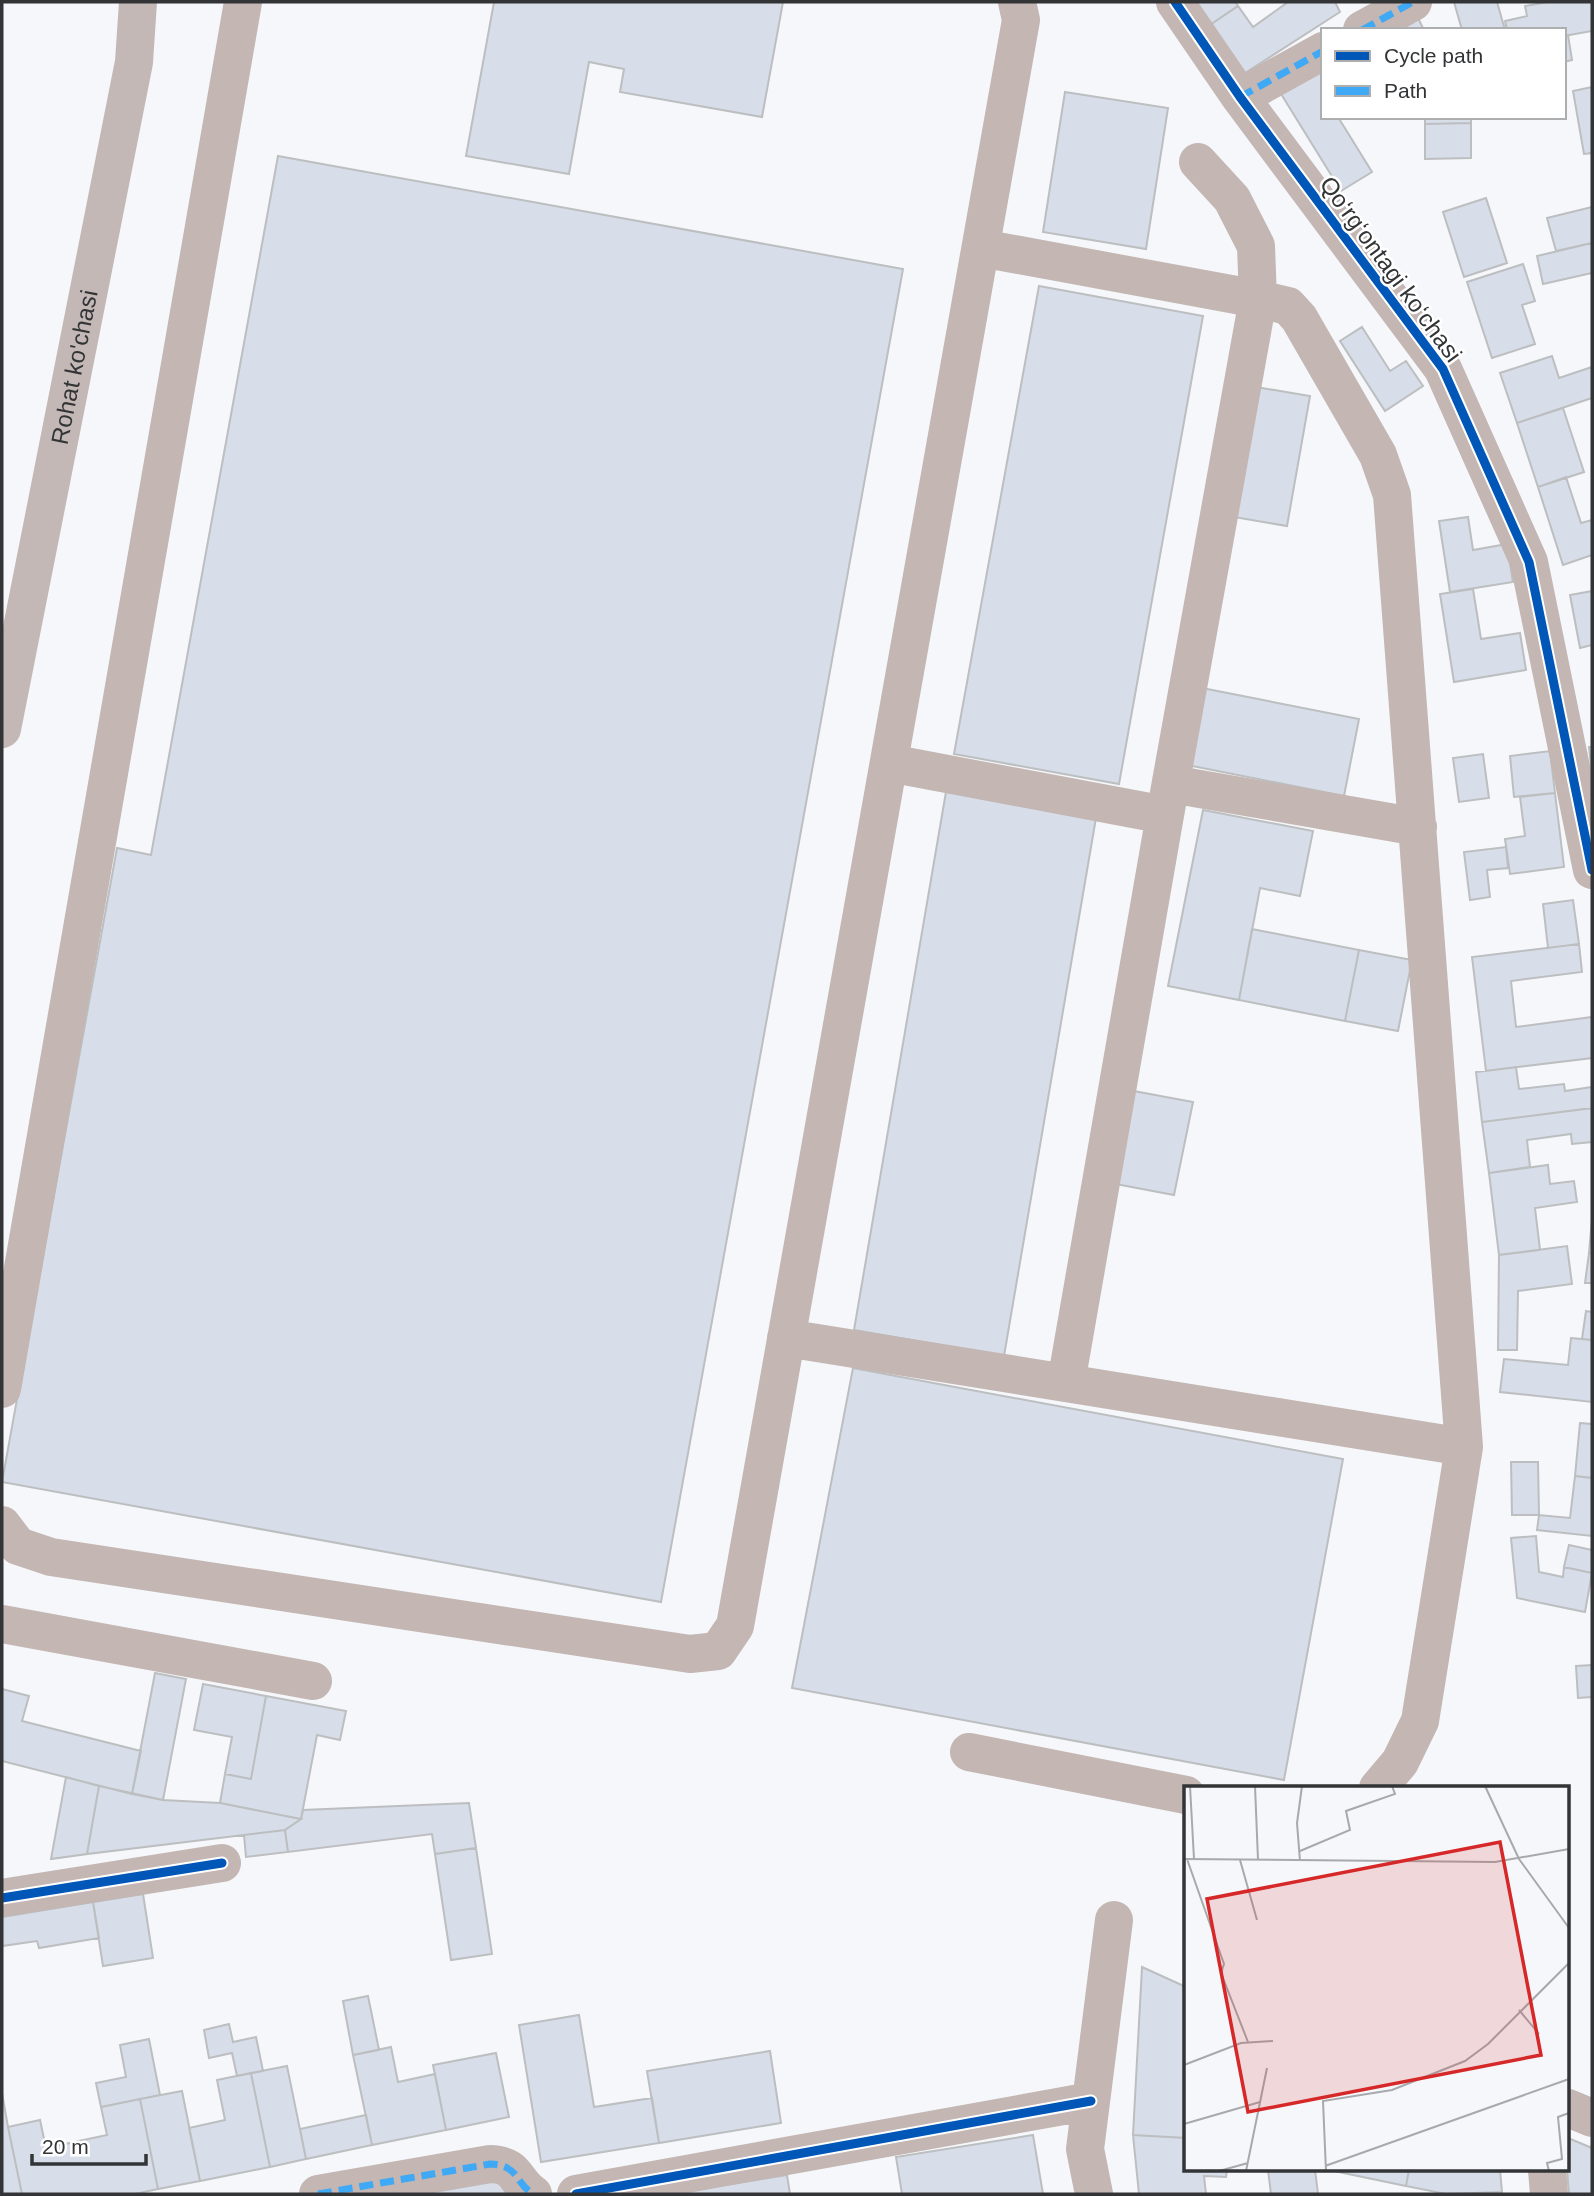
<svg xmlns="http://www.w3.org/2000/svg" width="1594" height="2196" font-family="Helvetica,sans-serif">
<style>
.building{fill:#d7dee9;stroke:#bcbec0;stroke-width:2}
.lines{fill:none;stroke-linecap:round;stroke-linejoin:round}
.minor{stroke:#c3b6b3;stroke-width:38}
.major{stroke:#c3b8b6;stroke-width:38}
.quiet{stroke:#3fa9f5;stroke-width:7;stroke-dasharray:14 7;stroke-linecap:butt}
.cycleway-casing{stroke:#fff;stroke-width:13}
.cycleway{stroke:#0057b8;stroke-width:9}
.labels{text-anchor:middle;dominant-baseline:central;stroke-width:5;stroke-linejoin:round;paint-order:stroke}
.street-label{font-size:24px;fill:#323436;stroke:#fff}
.inset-road{fill:none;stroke:#a7a9ac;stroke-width:2}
.view{fill:#d62828;fill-opacity:0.15;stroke:#d62828;stroke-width:3.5}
.inset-edge{fill:none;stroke:#323436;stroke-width:3.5}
</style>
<rect width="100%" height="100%" fill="#f5f7fa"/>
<path class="building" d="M494,2H783L762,117L620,92L624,69L589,62L569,174L466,156Z
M1189,2H1235L1238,6L1207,27Z
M1288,2H1335L1340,12L1242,75L1207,27L1238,6L1253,27Z
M1454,2H1497L1505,30H1462Z
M1548,2H1592V31L1564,36V30H1507L1505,21L1527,16L1525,6Z
M1415,12L1424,30H1380Z
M1568,35L1572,60L1564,62V36Z
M1323,61V117H1338L1372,172L1341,191L1278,89Z
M1592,87V153L1584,154L1573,91Z
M1065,92L1168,108L1146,249L1043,232Z
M1425,117H1471V123L1425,124Z
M1471,123V158L1425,159V124Z
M278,156L903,269L661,1602L2,1482L117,848L151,855Z
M1486,198L1507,263L1464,277L1443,212Z
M1592,207V243L1556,251L1547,218Z
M1592,243V273L1543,284L1537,256Z
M1523,264L1535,301L1522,305L1535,344L1492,358L1467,282Z
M1039,286L1203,316L1119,784L954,754Z
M1362,327L1390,371L1406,361L1423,386L1385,411L1340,341Z
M1552,356L1559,378L1592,367V398L1517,423L1500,373Z
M1250,386L1310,396L1287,526L1228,516Z
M1563,408L1584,472L1538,487L1517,423Z
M1566,477L1581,523L1592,520V555L1563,565L1538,487Z
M1468,517L1473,550L1507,544L1513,582L1450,592L1439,521Z
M1473,589L1481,639L1520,633L1526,670L1454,682L1440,594Z
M1592,591V645L1580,648L1570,595Z
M1197,687L1359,719L1344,796L1182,764Z
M1589,747H1592V775Z
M1550,751L1555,793L1514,797L1510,756Z
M1483,754L1489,798L1459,802L1453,758Z
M947,786L1097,812L1004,1356L854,1330Z
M1555,793L1564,867L1510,874L1505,839L1525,836L1520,797Z
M1203,810L1313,831L1300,896L1260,888L1239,1000L1168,986Z
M1506,847L1508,868L1487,870L1490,897L1470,900L1464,852Z
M1573,900L1579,944L1548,948L1543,904Z
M1252,929L1359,950L1345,1021L1239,1000Z
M1579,944L1582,972L1511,981L1516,1027L1592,1017V1058L1486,1071L1472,957Z
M1359,950L1412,960L1398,1031L1345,1021Z
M1516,1067L1519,1089L1564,1084L1565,1091L1592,1087V1108L1482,1122L1476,1072Z
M1123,1089L1193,1102L1174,1195L1105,1182Z
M1592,1108V1142L1572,1144L1571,1134L1527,1140L1530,1167L1489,1173L1482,1122Z
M1548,1165L1550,1184L1574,1181L1577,1202L1535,1208L1540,1250L1499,1255L1489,1173Z
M1592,1219V1253H1589Z
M1567,1246L1572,1284L1518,1291L1517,1350H1498L1499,1255Z
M1589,1253H1592V1283H1585Z
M1586,1311L1592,1312V1340L1582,1339Z
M1571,1338L1592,1340V1402L1500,1392L1504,1359L1568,1365Z
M853,1368L1343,1459L1284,1780L792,1688Z
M1580,1423L1592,1424V1478L1575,1476Z
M1511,1462H1538L1539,1515H1512Z
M1575,1476L1592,1478V1536L1537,1530L1539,1515L1570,1518Z
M1536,1536L1539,1572L1563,1577L1564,1567L1592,1573L1585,1612L1517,1598L1511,1538Z
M1569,1545L1592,1550V1573L1564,1567Z
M1592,1665V1697L1578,1698L1576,1666Z
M155,1673L186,1679L163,1800L132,1794Z
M203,1684L266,1696L251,1779L225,1774L232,1737L194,1730Z
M2,1689L29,1696L22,1721L141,1751L132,1794L2,1761Z
M266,1696L346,1711L340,1740L317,1735L301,1819L220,1803L225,1774L251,1779Z
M66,1777L99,1786L87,1854L51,1859Z
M99,1786L163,1800L220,1803L301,1819L285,1830L87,1854Z
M469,1803L476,1848L435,1854L432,1834L288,1852L285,1830L301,1819L303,1810Z
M285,1830L288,1852L246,1857L244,1835Z
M476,1848L492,1954L451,1960L435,1854Z
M143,1894L153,1958L103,1966L93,1902Z
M93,1902L99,1938L39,1948L37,1941L2,1946V1917Z
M1142,1967L1186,1987V2138L1133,2135Z
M368,1996L379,2050L353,2055L343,2001Z
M579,2015L594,2107L652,2098L659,2143L541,2162L519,2025Z
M229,2024L233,2042L256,2037L263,2071L237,2076L232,2053L209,2058L204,2030Z
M149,2039L160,2095L101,2107L96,2083L126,2077L120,2045Z
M391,2047L398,2082L435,2074L446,2130L372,2145L353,2055Z
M770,2051L781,2123L659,2143L647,2071Z
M496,2053L509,2117L446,2130L433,2065Z
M287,2066L306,2159L270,2167L251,2073Z
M251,2073L270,2167L200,2181L189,2128L225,2120L217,2080Z
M182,2091L200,2181L158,2189L140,2099Z
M2,2093L8,2127L22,2194H2Z
M140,2099L158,2189L135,2194H22L8,2127L40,2120L46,2148L107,2135L101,2107Z
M366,2115L372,2145L306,2159L300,2129Z
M1033,2135L1043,2194H902L896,2157Z
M1133,2135L1186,2138V2170H1227L1226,2177L1204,2176L1206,2194H1139Z
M1568,2138L1592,2148V2194H1569L1567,2170Z
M1268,2170H1315L1318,2194H1271Z
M1329,2170H1409L1406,2186Z
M1409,2170H1500L1502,2192L1446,2194L1406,2186Z
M506,2174L510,2194H434L433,2190Z
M787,2175L790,2194H670Z"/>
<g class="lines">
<path class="minor" d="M1175,2L1240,97L1443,369L1529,562L1592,870
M1362,30L1413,2
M1240,97L1323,51
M981,248L1258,299L1288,306L1299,318L1378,455L1392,495L1464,1447L1420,1721L1400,1762L1378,1788
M889,763L1165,815
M1171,784L1418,827
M786,1338L1464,1447
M1066,1383L1165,815L1258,299L1256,246L1232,199L1198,162
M2,1389L243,2
M2,1525L18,1546L51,1557L690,1654L718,1651L735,1626L1021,20L1017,2
M2,1624L313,1681
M969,1752L1186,1795
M2,1898L222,1863
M1568,2108L1592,2118
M1547,2170L1549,2194
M318,2194L490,2164C519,2165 514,2182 533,2194
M576,2194L1091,2101
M1094,2194L1085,2149L1114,1920"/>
<path class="major" id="s1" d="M2,729L134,62L138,2"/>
<path class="quiet" d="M1362,30L1413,2
M1240,97L1323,51
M318,2194L490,2164C519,2165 514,2182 533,2194"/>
<g class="cycleway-casing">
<path id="cycleway" d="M1175,2L1240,97L1443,369L1529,562L1592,870
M2,1898L222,1863
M576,2194L1091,2101"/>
</g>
<use href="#cycleway" class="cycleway"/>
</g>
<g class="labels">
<g class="street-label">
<text transform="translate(1391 269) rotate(54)">Qo‘rg‘ontagi ko‘chasi</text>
<text stroke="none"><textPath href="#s1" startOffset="369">Rohat ko'chasi</textPath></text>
</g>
</g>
<g transform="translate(1184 1786)">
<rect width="385" height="385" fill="#f5f7fa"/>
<path class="inset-road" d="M6,0L10,73M71,0L74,74M301,0L335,73L385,142M116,65L166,44L162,25L211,8L208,0M0,73L311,76L385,63M3,73L40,178L37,187L64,256M56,74L73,134M116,75L113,37L118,0M335,224L355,248M0,279L57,257L89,255M0,338L76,316M141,380L385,293M35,385L64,377M62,385L83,282M142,385L139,315L208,304L281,275L304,258L385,177M365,385L363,377L378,373L374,331L385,327"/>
<path class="view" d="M316,56L357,269L64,326L23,113Z"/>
<rect width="385" height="385" class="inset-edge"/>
</g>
<rect width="1594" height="2196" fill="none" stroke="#323436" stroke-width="7"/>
<rect x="1321" y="28" width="245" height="91" fill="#ffffff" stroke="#adaeaf" stroke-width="2"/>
<rect x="1335" y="51" width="35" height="10" fill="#0057b8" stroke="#adaeaf" stroke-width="2"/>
<text x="1384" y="63" font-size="21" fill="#323436">Cycle path</text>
<rect x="1335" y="86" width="35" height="10" fill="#3fa9f5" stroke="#adaeaf" stroke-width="2"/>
<text x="1384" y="98" font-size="21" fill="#323436">Path</text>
<path d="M32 2154v10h114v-10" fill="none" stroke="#323436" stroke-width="3.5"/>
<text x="42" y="2154" font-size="21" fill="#323436" stroke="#ffffff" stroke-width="5" paint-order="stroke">20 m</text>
</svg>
